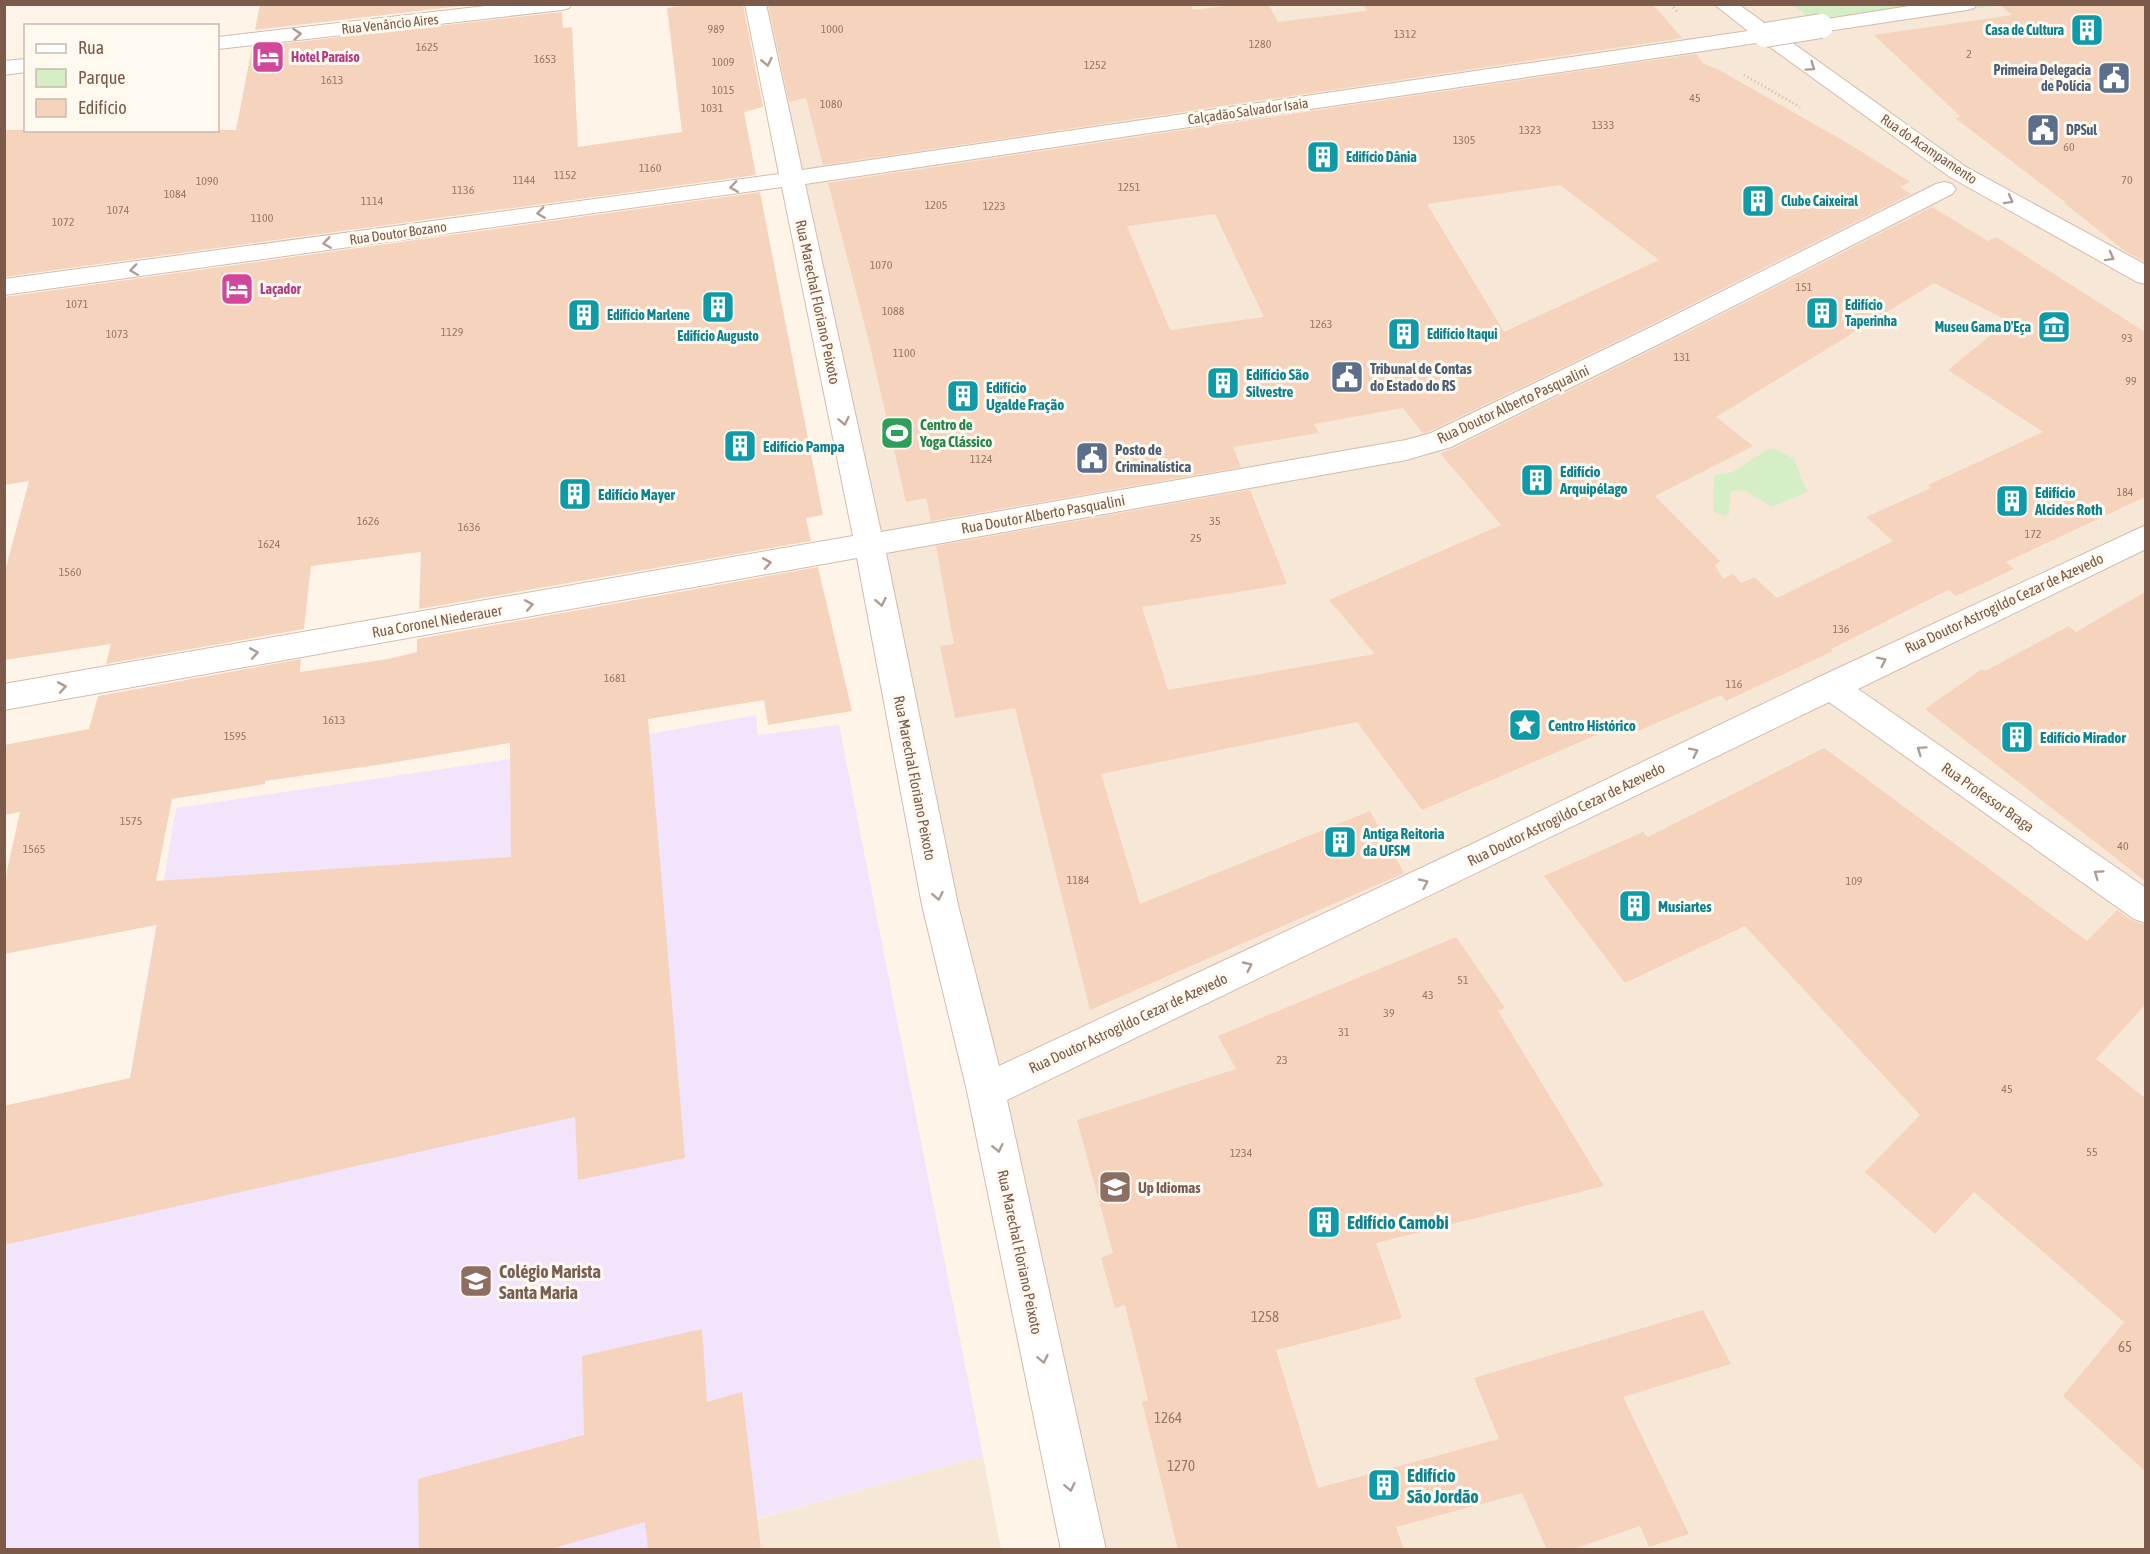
<svg xmlns="http://www.w3.org/2000/svg" width="2150" height="1554" font-family="'Asap Condensed',sans-serif">
<style>
.residential{fill:#f7e7d6}
.education{fill:#f2e4fb}
.green{fill:#d6eec5}
.building{fill:#f6d3bd;fill-rule:evenodd}
.lines{fill:none;stroke-linecap:round;stroke-linejoin:round}
.minor-casing{stroke:#d2bcac;stroke-width:2}
.path{stroke:#dcb69f;stroke-width:3;stroke-dasharray:1 3;stroke-linecap:butt}
.minor{fill:#fff;fill-rule:evenodd}
.minor-bridge-casing{stroke:#d2bcac;stroke-width:26;stroke-linecap:butt}
.minor-bridge{stroke:#fff;stroke-width:24}
.oneway{stroke:#b09c92}
.labels{text-anchor:middle;dominant-baseline:central;stroke-width:6;stroke-linejoin:round;paint-order:stroke}
.number-label{font-size:12px;fill:#9a7866}
.far-street-label{font-size:14px;fill:#7b5a49;stroke:#fff9f0}
.far-culture-label{font-size:14px;font-weight:bold;fill:#0d838f;stroke:#fff9f0;text-anchor:start}
.far-hotel-label{font-size:14px;font-weight:bold;fill:#b23c85;stroke:#fff9f0;text-anchor:start}
.far-service-label{font-size:14px;font-weight:bold;fill:#4e5e75;stroke:#fff9f0;text-anchor:end}
.street-label{font-size:15px;fill:#7b5a49;stroke:#fff9f0}
.service-label{font-size:15px;font-weight:bold;fill:#4e5e75;stroke:#fff9f0;text-anchor:start}
.culture-label{font-size:15px;font-weight:bold;fill:#0d838f;stroke:#fff9f0;text-anchor:start}
.leisure-label{font-size:15px;font-weight:bold;fill:#27864d;stroke:#fff9f0;text-anchor:start}
.education-label{font-size:15px;font-weight:bold;fill:#785e54;stroke:#fff9f0;text-anchor:start}
.near-number-label{font-size:15px;fill:#9a7866}
.near-culture-label{font-size:18px;font-weight:bold;fill:#0d838f;stroke:#fff9f0;text-anchor:start}
.near-education-label{font-size:18px;font-weight:bold;fill:#785e54;stroke:#fff9f0;text-anchor:start}
</style>
<rect width="100%" height="100%" fill="#fef5e8"/>
<path class="residential" d="M755,5H2145V1549H1084Z
M983,1456L1001,1549L647,1550Z"/>
<path class="education" d="M756,715L758,735L839,725L983,1456L647,1549H5L4,1106L130,1078L176,808L510,759Z"/>
<path class="green" d="M1793,5H2000L1826,31Z
M1768,449H1775L1794,459L1807,492L1772,507L1744,490L1731,491L1729,514L1724,516L1713,511L1714,475L1733,472Z"/>
<path class="building" d="M260,4H478L255,30Z
M694,4H743L763,107L744,112L756,175L4,277V130H236L252,47L562,12L563,28L572,27L578,147L682,132L667,8Z
M768,4H1190L1193,10L1240,4H1268L1278,22L1367,11L1363,4H1652L1682,38L823,165L806,98L789,102Z
M1999,4H2145V262L2125,251L2064,203L2065,202L1955,118L1961,117L1874,35L2012,15Z
M1696,54L1704,64L1719,70L1849,144L1910,182L1900,187L1911,194L1650,325L1430,431L1423,433L1403,408L1314,424L1319,433L1233,447L1241,467L931,521L926,498L906,502L869,342L828,183ZM1560,185L1659,260L1504,332L1427,204ZM1215,214L1264,317L1170,330L1127,226Z
M760,192L823,515L806,518L811,541L419,609L421,552L311,566L304,629L106,664L111,644L4,660V575L29,481L4,485V297Z
M1932,207L1988,241L1996,237L2145,332V497L2006,562L2014,569L1956,596L1948,590L1831,649L1833,651L1726,701L1721,695L1638,731L1629,721L1422,810L1357,722L1101,774L1140,904L1370,811L1404,873L1090,1010L1015,708L955,718L940,646L954,644L936,546L1250,490L1287,584L1142,607L1168,690L1375,654L1329,600L1501,525L1440,453L1452,449L1670,341ZM1934,283L2008,321L1948,370L2043,432L1928,485L1931,488L1866,517L1893,541L1777,598L1754,577L1741,583L1733,574L1723,579L1715,565L1720,561L1655,496L1753,446L1716,417Z
M818,567L852,711L768,725L764,700L648,719L685,1158L578,1180L575,1117L4,1245V1106L130,1078L157,925L4,954V884L20,812L4,815V745L89,729L98,696L301,659L300,672L388,659L417,652V639ZM510,743L511,857L156,881L172,799L265,784V781L384,764Z
M2145,592V885L2143,883L2145,881L1925,709L1982,669L1985,671L2069,626L2076,632Z
M1824,748L2087,941L2117,910L2133,921L2145,925V1005L2096,1059L2145,1098V1471L2063,1396L2124,1322L1974,1192L1935,1234L1865,1172L1920,1115L1745,926L1625,983L1544,876L1643,832L1648,837Z
M1456,937L1505,1008L1498,1011L1604,1186L1376,1243L1402,1318L1276,1350L1318,1488L1499,1439L1474,1378L1703,1310L1731,1364L1623,1397L1689,1534L1649,1547L1640,1526L1570,1550H1547L1522,1493L1396,1527L1404,1550H1178L1142,1402L1148,1400L1125,1305L1115,1308L1101,1258L1113,1253L1077,1120L1236,1069L1218,1036Z
M702,1329L707,1402L742,1392L761,1550H648L645,1522L547,1550H419L418,1479L584,1435L582,1356Z"/>
<g class="lines">
<g class="minor-casing">
<path id="minor" d="M502,4H572L569,8L562,10L218,49V37Z
M745,4H766L802,170L1748,31L1714,4H1738L1966,167L2146,265V284L2137,282L1950,177L1763,42L805,184L881,532L1406,440L1431,433L1651,327L1936,184L1944,182L1952,184L1956,189L1952,194L1669,339L1451,447L1406,460L886,553L958,905L999,1066L1470,845L1819,677L2146,525V549L1858,689L2146,888V923L2134,919L1829,702L1007,1100L1106,1550H1061L967,1091L922,905L857,558L4,710V684L853,536L782,187L4,295V279L779,174Z
M1922,4H1977L1974,8L1967,10L1821,32L1813,31L1810,26L1813,21L1821,20Z
M26,59V72L4,75V61Z"/>
</g>
<path class="path" d="M1671,4L1678,13
M1744,75L1800,107"/>
<use href="#minor" class="minor"/>
<g class="minor-bridge-casing">
<path id="minor-bridge" d="M1765,35L1821,26"/>
</g>
<use href="#minor-bridge" class="minor-bridge"/>
</g>
<defs><path id="oneway-chevron" d="M-2-3.5L2.5 0L-2 3.5" fill="none" stroke-width="1.6" stroke-linecap="round" stroke-linejoin="round" transform="scale(1.5)"/></defs>
<g class="oneway">
<use href="#oneway-chevron" transform="translate(297 34) rotate(-6)"/>
<use href="#oneway-chevron" transform="translate(767 62) rotate(78)"/>
<use href="#oneway-chevron" transform="translate(1811 67) rotate(35)"/>
<use href="#oneway-chevron" transform="translate(734 187) rotate(172)"/>
<use href="#oneway-chevron" transform="translate(2009 200) rotate(29)"/>
<use href="#oneway-chevron" transform="translate(541 213) rotate(172)"/>
<use href="#oneway-chevron" transform="translate(327 243) rotate(172)"/>
<use href="#oneway-chevron" transform="translate(2110 257) rotate(29)"/>
<use href="#oneway-chevron" transform="translate(134 270) rotate(172)"/>
<use href="#oneway-chevron" transform="translate(844 421) rotate(78)"/>
<use href="#oneway-chevron" transform="translate(767 563) rotate(-10)"/>
<use href="#oneway-chevron" transform="translate(881 602) rotate(79)"/>
<use href="#oneway-chevron" transform="translate(529 605) rotate(-10)"/>
<use href="#oneway-chevron" transform="translate(254 653) rotate(-10)"/>
<use href="#oneway-chevron" transform="translate(1882 661) rotate(-26)"/>
<use href="#oneway-chevron" transform="translate(62 687) rotate(-10)"/>
<use href="#oneway-chevron" transform="translate(1921 750) rotate(-145)"/>
<use href="#oneway-chevron" transform="translate(1694 752) rotate(-26)"/>
<use href="#oneway-chevron" transform="translate(2098 874) rotate(-145)"/>
<use href="#oneway-chevron" transform="translate(1424 883) rotate(-25)"/>
<use href="#oneway-chevron" transform="translate(938 896) rotate(79)"/>
<use href="#oneway-chevron" transform="translate(1248 966) rotate(-25)"/>
<use href="#oneway-chevron" transform="translate(998 1148) rotate(78)"/>
<use href="#oneway-chevron" transform="translate(1043 1359) rotate(78)"/>
<use href="#oneway-chevron" transform="translate(1070 1487) rotate(78)"/>
</g>
<defs>
<g id="building-square" transform="scale(1.725)"><rect x="-9" y="-9" width="18" height="18" rx="4" fill="#0f9aa8" stroke="#fff9f0"/><path d="M-4-6H4V6H1V3H-1V6H-4ZM-2.5-4.3h1.7v1.8h-1.7ZM.8-4.3h1.7v1.8H.8ZM-2.5-1h1.7V.8h-1.7ZM.8-1h1.7V.8H.8Z" fill="#fff"/></g>
<g id="hotel-square" transform="scale(1.725)"><rect x="-9" y="-9" width="18" height="18" rx="4" fill="#d1479c" stroke="#fff9f0"/><path d="M-6-4.5h1.5V1H6V5H4.5V3h-9V5H-6ZM-4 0a1.8 1.8 0 1 1 3.6 0ZM.5 0V-2.5h3Q6-2.5 6 0Z" fill="#fff"/></g>
<g id="civic-square" transform="scale(1.725)"><rect x="-9" y="-9" width="18" height="18" rx="4" fill="#5c6f8a" stroke="#fff9f0"/><path d="M-.6-6.5H3V-4.5H.6V-3L4-1V1h2V6H-6V1h2V-1L-.6-3ZM-1.2 2.5V6h2.4V2.5Z" fill="#fff"/></g>
<g id="museum-square" transform="scale(1.725)"><rect x="-9" y="-9" width="18" height="18" rx="4" fill="#0f9aa8" stroke="#fff9f0"/><path d="M0-6L6-3V-2H-6V-3ZM-5-1h2V3h-2ZM-1-1h2V3h-2ZM3-1h2V3H3ZM-6 4H6V6H-6Z" fill="#fff"/></g>
<g id="stadium-square" transform="scale(1.725)"><rect x="-9" y="-9" width="18" height="18" rx="4" fill="#2e9e5b" stroke="#fff9f0"/><path d="M0-5a6.5 5 0 1 0 0 10a6.5 5 0 1 0 0-10ZM-3.5-1.8h7v3.6h-7Z" fill="#fff"/></g>
<g id="sight-square" transform="scale(1.725)"><rect x="-9" y="-9" width="18" height="18" rx="4" fill="#0f9aa8" stroke="#fff9f0"/><path d="M0-6L1.8-2.2L6-1.7L2.9 1.2L3.7 5.4L0 3.3L-3.7 5.4L-2.9 1.2L-6-1.7L-1.8-2.2Z" fill="#fff"/></g>
<g id="school-square" transform="scale(1.725)"><rect x="-9" y="-9" width="18" height="18" rx="4" fill="#8d6e63" stroke="#fff9f0"/><path d="M0-5L7-2L0 1L-7-2ZM-4 1L0 2.5L4 1V4Q0 6-4 4Z" fill="#fff"/></g>
</defs>
<g fill-rule="evenodd">
<use href="#building-square" x="2087" y="30"/>
<use href="#hotel-square" x="268" y="57"/>
<use href="#civic-square" x="2114" y="78"/>
<use href="#civic-square" x="2043" y="130"/>
<use href="#building-square" x="1323" y="157"/>
<use href="#building-square" x="1758" y="201"/>
<use href="#hotel-square" x="237" y="289"/>
<use href="#building-square" x="718" y="307"/>
<use href="#building-square" x="1822" y="313"/>
<use href="#building-square" x="584" y="315"/>
<use href="#museum-square" x="2054" y="327"/>
<use href="#building-square" x="1404" y="334"/>
<use href="#civic-square" x="1347" y="377"/>
<use href="#building-square" x="1223" y="383"/>
<use href="#building-square" x="963" y="396"/>
<use href="#stadium-square" x="897" y="433"/>
<use href="#building-square" x="740" y="446"/>
<use href="#civic-square" x="1092" y="458"/>
<use href="#building-square" x="1537" y="480"/>
<use href="#building-square" x="575" y="494"/>
<use href="#building-square" x="2012" y="501"/>
<use href="#sight-square" x="1525" y="725"/>
<use href="#building-square" x="2017" y="737"/>
<use href="#building-square" x="1340" y="842"/>
<use href="#building-square" x="1635" y="906"/>
<use href="#school-square" x="1115" y="1187"/>
<use href="#building-square" x="1324" y="1222"/>
<use href="#school-square" x="476" y="1281"/>
<use href="#building-square" x="1384" y="1485"/>
</g>
<g class="labels">
<g class="number-label">
<text x="716" y="29">989</text>
<text x="832" y="29">1000</text>
<text x="1405" y="34">1312</text>
<text x="1260" y="44">1280</text>
<text x="427" y="47">1625</text>
<text x="1969" y="54">2</text>
<text x="545" y="59">1653</text>
<text x="723" y="62">1009</text>
<text x="1095" y="65">1252</text>
<text x="332" y="80">1613</text>
<text x="723" y="90">1015</text>
<text x="1695" y="98">45</text>
<text x="831" y="104">1080</text>
<text x="712" y="108">1031</text>
<text x="1603" y="125">1333</text>
<text x="1530" y="130">1323</text>
<text x="1464" y="140">1305</text>
<text x="2069" y="147">60</text>
<text x="650" y="168">1160</text>
<text x="565" y="175">1152</text>
<text x="524" y="180">1144</text>
<text x="2127" y="180">70</text>
<text x="207" y="181">1090</text>
<text x="1129" y="187">1251</text>
<text x="463" y="190">1136</text>
<text x="175" y="194">1084</text>
<text x="372" y="201">1114</text>
<text x="936" y="205">1205</text>
<text x="994" y="206">1223</text>
<text x="118" y="210">1074</text>
<text x="262" y="218">1100</text>
<text x="63" y="222">1072</text>
<text x="881" y="265">1070</text>
<text x="1804" y="287">151</text>
<text x="77" y="304">1071</text>
<text x="893" y="311">1088</text>
<text x="1321" y="324">1263</text>
<text x="452" y="332">1129</text>
<text x="117" y="334">1073</text>
<text x="2127" y="338">93</text>
<text x="904" y="353">1100</text>
<text x="1682" y="357">131</text>
<text x="2131" y="381">99</text>
<text x="981" y="459">1124</text>
<text x="2125" y="492">184</text>
<text x="368" y="521">1626</text>
<text x="1215" y="521">35</text>
<text x="469" y="527">1636</text>
<text x="2033" y="534">172</text>
<text x="1196" y="538">25</text>
<text x="269" y="544">1624</text>
<text x="70" y="572">1560</text>
<text x="1841" y="629">136</text>
<text x="615" y="678">1681</text>
<text x="1734" y="684">116</text>
<text x="334" y="720">1613</text>
<text x="235" y="736">1595</text>
<text x="131" y="821">1575</text>
<text x="2123" y="846">40</text>
<text x="34" y="849">1565</text>
<text x="1078" y="880">1184</text>
<text x="1854" y="881">109</text>
<text x="1463" y="980">51</text>
<text x="1428" y="995">43</text>
<text x="1389" y="1013">39</text>
<text x="1344" y="1032">31</text>
<text x="1282" y="1060">23</text>
<text x="2007" y="1089">45</text>
<text x="2092" y="1152">55</text>
<text x="1241" y="1153">1234</text>
</g>
<g class="far-street-label">
<text transform="translate(390 24) rotate(-6)">Rua Venâncio Aires</text>
<text transform="translate(1248 111) rotate(-8)">Calçadão Salvador Isaia</text>
<text transform="translate(1929 149) rotate(34)">Rua do Acampamento</text>
<text transform="translate(398 233) rotate(-8)">Rua Doutor Bozano</text>
</g>
<g class="far-culture-label">
<text x="2064" y="30" text-anchor="end">Casa de Cultura</text>
<text x="1346" y="157">Edifício Dânia</text>
<text x="1781" y="201">Clube Caixeiral</text>
<text x="1845" y="305">Edifício<tspan x="1845" dy="16">Taperinha</tspan></text>
<text x="607" y="315">Edifício Marlene</text>
<text x="2031" y="327" text-anchor="end">Museu Gama D'Eça</text>
<text x="1427" y="334">Edifício Itaqui</text>
<text x="718" y="336" text-anchor="middle">Edifício Augusto</text>
</g>
<g class="far-hotel-label">
<text x="291" y="57">Hotel Paraíso</text>
<text x="260" y="289">Laçador</text>
</g>
<g class="far-service-label">
<text x="2091" y="70">Primeira Delegacia<tspan x="2091" dy="16">de Polícia</tspan></text>
<text x="2066" y="130" text-anchor="start">DPSul</text>
</g>
<g class="street-label">
<text transform="translate(818 302) rotate(78)">Rua Marechal Floriano Peixoto</text>
<text transform="translate(1513 404) rotate(-25)">Rua Doutor Alberto Pasqualini</text>
<text transform="translate(1043 514) rotate(-10)">Rua Doutor Alberto Pasqualini</text>
<text transform="translate(2004 603) rotate(-25)">Rua Doutor Astrogildo Cezar de Azevedo</text>
<text transform="translate(437 621) rotate(-10)">Rua Coronel Niederauer</text>
<text transform="translate(915 778) rotate(79)">Rua Marechal Floriano Peixoto</text>
<text transform="translate(1988 797) rotate(35)">Rua Professor Braga</text>
<text transform="translate(1566 814) rotate(-26)">Rua Doutor Astrogildo Cezar de Azevedo</text>
<text transform="translate(1128 1023) rotate(-25)">Rua Doutor Astrogildo Cezar de Azevedo</text>
<text transform="translate(1020 1252) rotate(78)">Rua Marechal Floriano Peixoto</text>
</g>
<g class="service-label">
<text x="1370" y="368">Tribunal de Contas<tspan x="1370" dy="17">do Estado do RS</tspan></text>
<text x="1115" y="449">Posto de<tspan x="1115" dy="17">Criminalística</tspan></text>
</g>
<g class="culture-label">
<text x="1246" y="374">Edifício São<tspan x="1246" dy="17">Silvestre</tspan></text>
<text x="986" y="387">Edifício<tspan x="986" dy="17">Ugalde Fração</tspan></text>
<text x="763" y="446">Edifício Pampa</text>
<text x="1560" y="471">Edifício<tspan x="1560" dy="17">Arquipélago</tspan></text>
<text x="2035" y="492">Edifício<tspan x="2035" dy="17">Alcides Roth</tspan></text>
<text x="598" y="494">Edifício Mayer</text>
<text x="1548" y="725">Centro Histórico</text>
<text x="2040" y="737">Edifício Mirador</text>
<text x="1363" y="833">Antiga Reitoria<tspan x="1363" dy="17">da UFSM</tspan></text>
<text x="1658" y="906">Musiartes</text>
</g>
<g class="leisure-label">
<text x="920" y="424">Centro de<tspan x="920" dy="17">Yoga Clássico</tspan></text>
</g>
<g class="education-label">
<text x="1138" y="1187">Up Idiomas</text>
</g>
<g class="near-number-label">
<text x="1265" y="1316">1258</text>
<text x="2125" y="1346">65</text>
<text x="1168" y="1417">1264</text>
<text x="1181" y="1465">1270</text>
</g>
<g class="near-culture-label">
<text x="1347" y="1222">Edifício Camobi</text>
<text x="1407" y="1475">Edifício<tspan x="1407" dy="21">São Jordão</tspan></text>
</g>
<g class="near-education-label">
<text x="499" y="1271">Colégio Marista<tspan x="499" dy="21">Santa Maria</tspan></text>
</g>
</g>
<rect width="2150" height="1554" fill="none" stroke="#7b5a49" stroke-width="12"/>
<rect x="24" y="24" width="195" height="108" fill="#fff9f0" stroke="#cab9ad" stroke-width="1.5"/>
<rect x="36" y="44" width="30" height="9" fill="#ffffff" stroke="#cab9ad" stroke-width="1.5"/>
<text x="78" y="54" font-size="18" fill="#7b5a49">Rua</text>
<rect x="36" y="69" width="30" height="18" fill="#d6eec5" stroke="#cab9ad" stroke-width="1.5"/>
<text x="78" y="84" font-size="18" fill="#7b5a49">Parque</text>
<rect x="36" y="99" width="30" height="18" fill="#f6d3bd" stroke="#cab9ad" stroke-width="1.5"/>
<text x="78" y="114" font-size="18" fill="#7b5a49">Edifício</text>
</svg>
